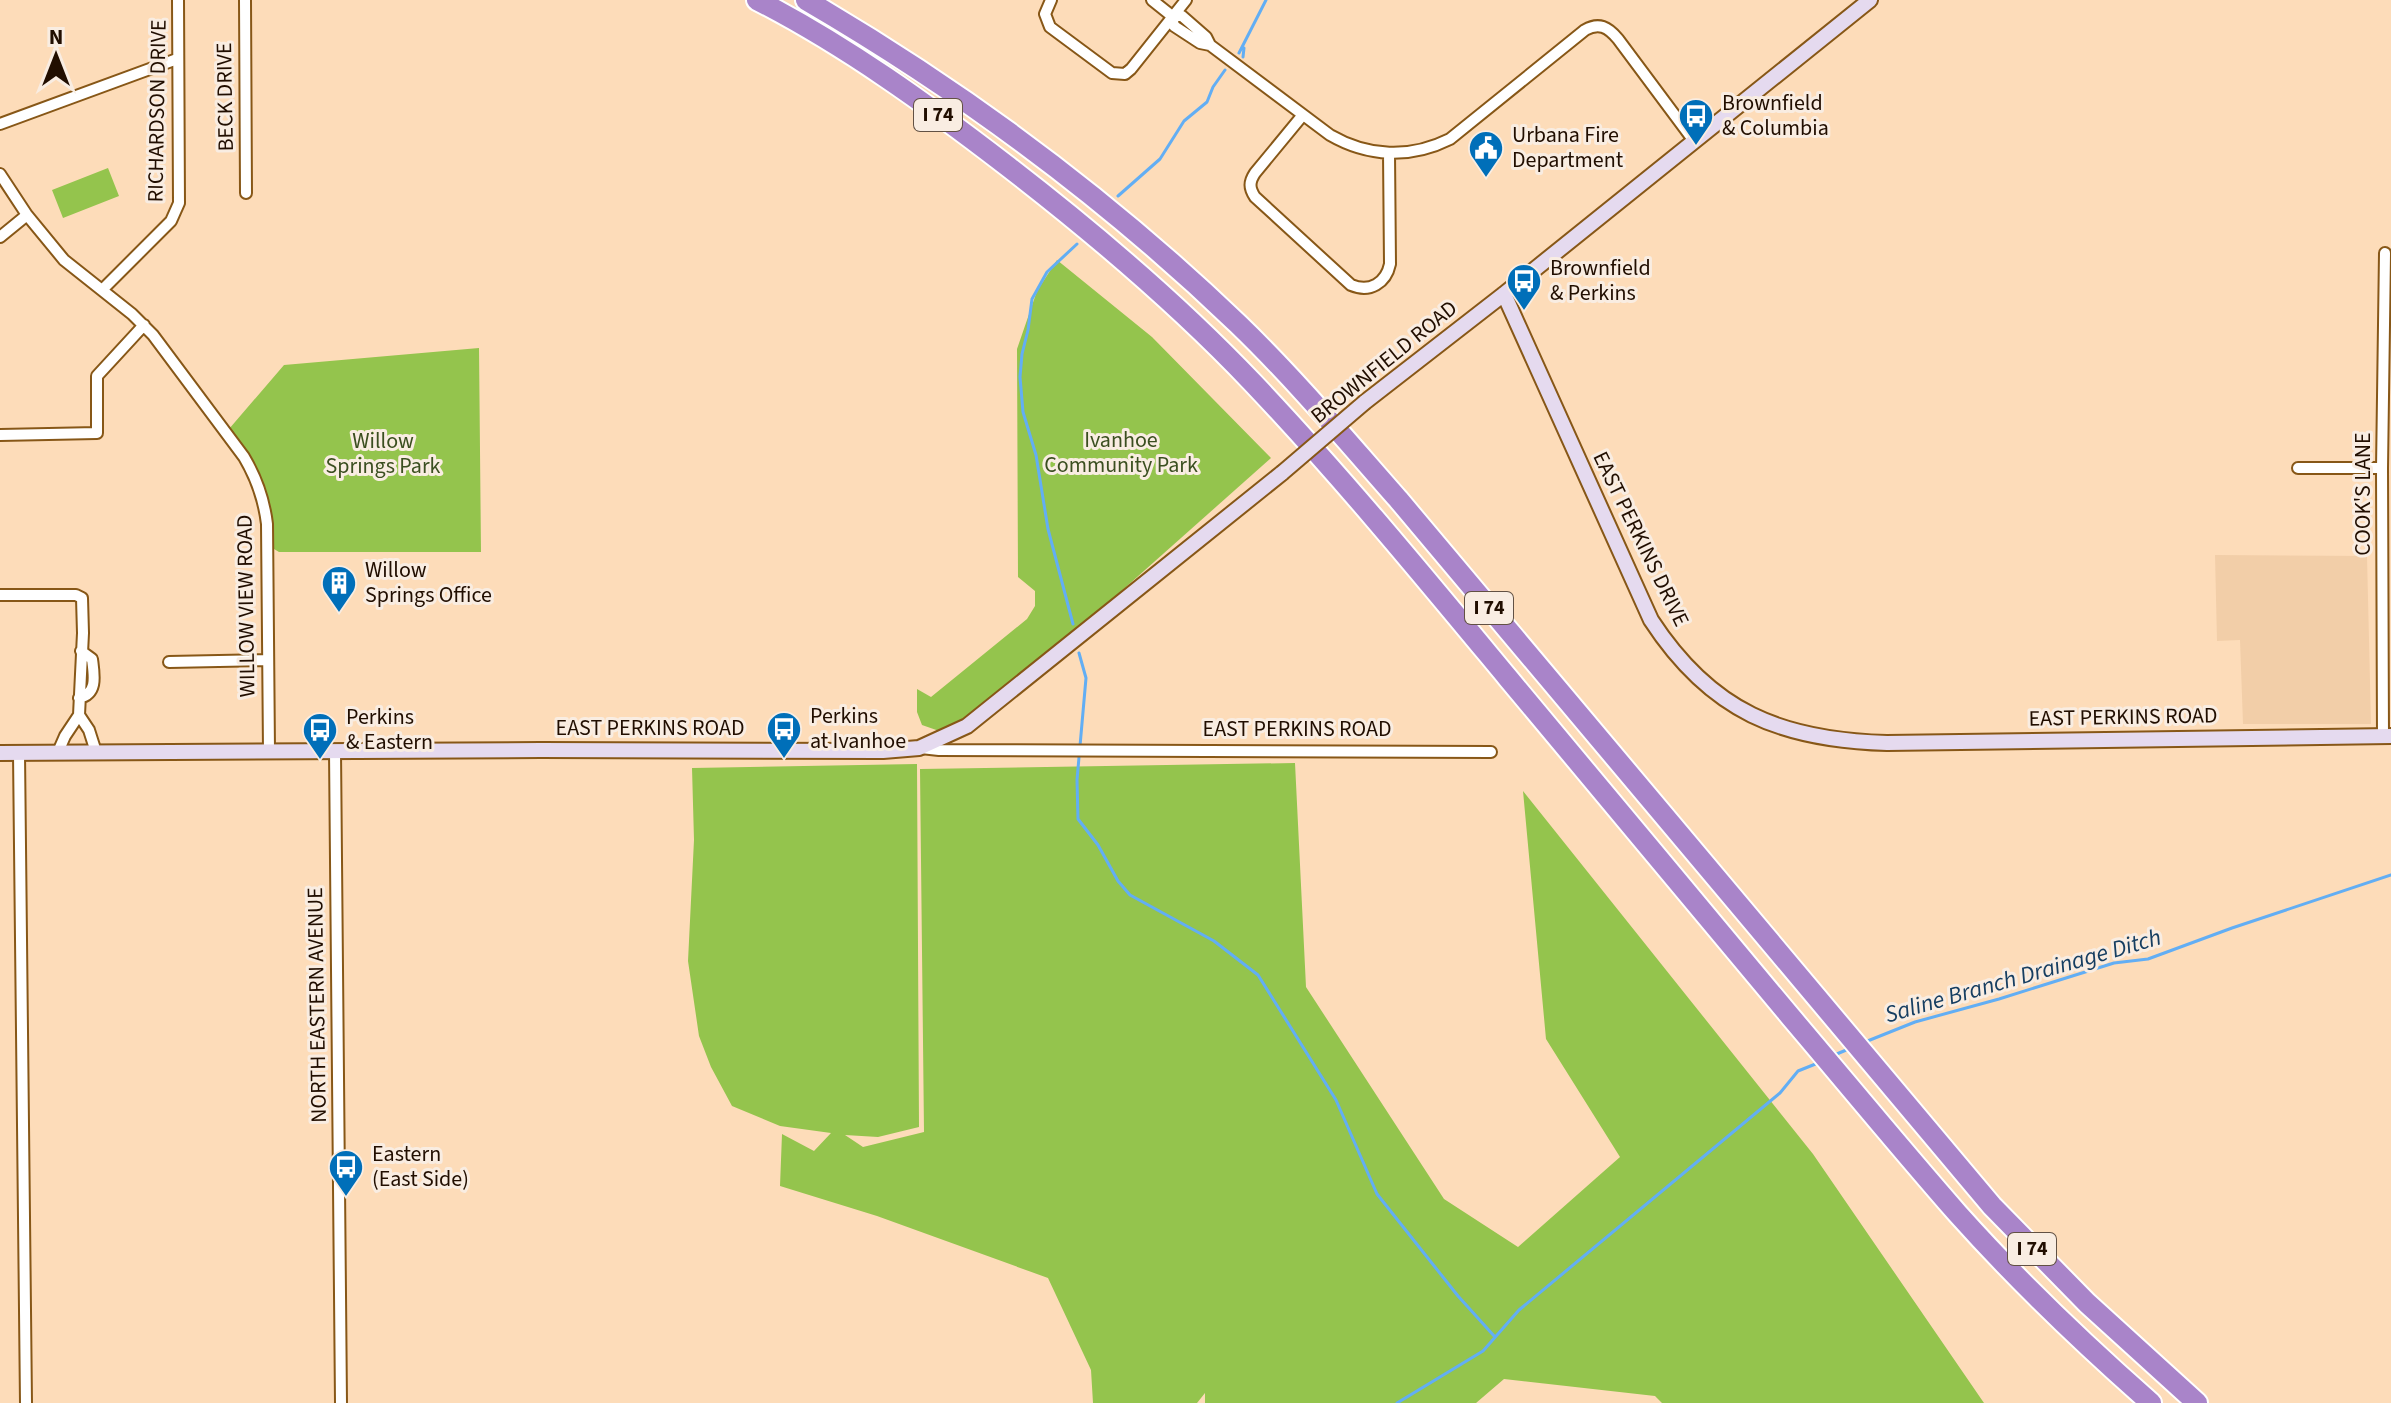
<svg xmlns="http://www.w3.org/2000/svg" width="2391" height="1403" font-family="'Source Sans 3',sans-serif">
<style>
.built{fill:#f2cea8}
.green{fill:#94c44d}
.lines{fill:none;stroke-linecap:round;stroke-linejoin:round}
.stream{stroke:#62aef4;stroke-width:3}
.street-casing{stroke:#875717;stroke-width:14}
.secondary-casing{stroke:#875717;stroke-width:18}
.highway-casing{stroke:#fff;stroke-width:24}
.street{stroke:#fff;stroke-width:10}
.secondary{stroke:#e5daef;stroke-width:14}
.highway{stroke:#a984c9;stroke-width:20}
.secondary-bridge-casing{stroke:#875717;stroke-width:18;stroke-linecap:butt}
.secondary-bridge{stroke:#e5daef;stroke-width:14}
.labels{text-anchor:middle;dominant-baseline:central;stroke-width:6;stroke-linejoin:round;paint-order:stroke}
.shield{fill:#f9ede2;stroke:#625144;stroke-width:2}
.shield-label{font-size:20px;font-weight:bold;fill:#210e00}
.street-label{font-size:22px;fill:#210e00;stroke:#f9ede2}
.poi-label{font-size:22px;fill:#210e00;stroke:#f9ede2;text-anchor:start}
.park-label{font-size:22px;fill:#3b4f20;stroke:#f9ede2}
.water-label{font-size:24px;font-style:italic;fill:#163e61;stroke:#f9ede2}
</style>
<rect width="100%" height="100%" fill="#fddcb9"/>
<path class="built" d="M2215,555L2367,556L2371,724H2243L2240,640L2217,641Z"/>
<path class="green" d="M108,168L119,196L63,218L52,190Z
M1057,260L1152,337L1271,458L1109,602L979,708L942,732L922,725L917,712V689L931,697L1027,619L1035,606V591L1018,577L1017,349L1037,291Z
M479,348L481,552H279L274,549L257,471L242,445L229,429L284,365Z
M1295,763L1306,987L1444,1199L1518,1247L1620,1157L1546,1039L1523,791L1813,1154L1984,1403H1662L1655,1396L1504,1379L1476,1403H1205V1393L1197,1403H1093L1091,1370L1048,1278L877,1216L780,1186L782,1134L814,1151L831,1133L780,1126L732,1106L711,1067L699,1036L688,961L694,840L692,768L917,764L919,1127L878,1137L845,1135L863,1147L924,1132L920,769Z"/>
<g class="lines">
<path class="stream" d="M1239,53L1266,0
M1243,57L1244,48
M1118,196L1160,159L1184,121L1207,102L1213,87L1225,70
M1073,624L1048,529L1036,455L1023,412L1020,377L1022,354L1028,330L1032,299L1047,272L1077,244
M1079,653L1086,678L1077,780L1078,819L1098,845L1118,881L1130,895L1214,941L1258,975L1336,1100L1377,1194L1458,1296L1495,1337
M1865,1042L1915,1022L1999,999L2114,963L2148,959L2232,928L2391,875
M1832,1056L1851,1048
M1397,1403L1483,1351L1519,1310L1780,1093L1798,1071L1818,1063"/>
<g class="street-casing">
<path id="street" d="M245,0L246,193
M1051,0L1045,14L1050,27L1112,73L1125,74L1131,69L1186,0
M1152,0L1172,16L1174,26L1200,43L1210,45L1330,135C1368,157 1410,159 1450,139L1585,30C1599,22 1608,27 1618,39L1694,141
M1172,16H1182L1206,37L1210,45
M1302,116L1255,173C1249,182 1249,188 1255,197L1351,285C1370,293 1386,283 1390,264L1389,153
M0,124L177,59
M0,174L27,215L64,260L132,314L153,335L244,457C257,479 264,499 267,524L269,751
M0,237L27,215
M102,290L171,221L179,203L178,0
M0,435L97,433V376L144,325
M2298,468H2382
M0,595H76L82,598L83,633L79,715L65,736L58,752
M169,662L268,660
M79,698C98,694 94,675 92,659L81,651
M79,715L89,730L96,752
M2383,736L2382,468L2385,253
M921,748L939,750L1491,752
M335,751L341,1403
M19,753L26,1403"/>
</g>
<g class="secondary-casing">
<path id="secondary" d="M1504,294L1651,620C1711,712 1781,740 1887,743L2391,736
M1365,402L1504,294L1870,0
M0,753L541,750L883,751L919,748L967,726L1282,473"/>
</g>
<g class="highway-casing">
<path id="highway" d="M757,0C845,45 928,105 1006,165C1093,232 1178,304 1253,383C1343,478 1425,578 1508,678C1602,791 1696,903 1790,1016C1846,1082 1901,1149 1958,1214C2018,1281 2084,1344 2151,1403
M806,0C962,91 1108,199 1238,324C1295,379 1346,440 1398,499L1992,1206L2087,1303L2197,1403"/>
</g>
<use href="#street" class="street"/>
<use href="#secondary" class="secondary"/>
<use href="#highway" class="highway"/>
<g class="secondary-bridge-casing">
<path id="secondary-bridge" d="M1282,473L1365,402"/>
</g>
<use href="#secondary-bridge" class="secondary-bridge"/>
</g>
<defs>
<g id="bus-pin" transform="scale(1.8)"><path d="M0 17L-7.5 6A9.5 9.5 0 1 1 7.5 6Z" fill="#006fb9" stroke="#f9ede2"/><path d="M-5-6H5V4H4V6H2V4H-2V6H-4V4H-5ZM-3.5-4V0h7V-4ZM-3.5 1.2v1.5H-2V1.2ZM2 1.2v1.5H3.5V1.2Z" fill="#fff"/></g>
<g id="civic-pin" transform="scale(1.8)"><path d="M0 17L-7.5 6A9.5 9.5 0 1 1 7.5 6Z" fill="#006fb9" stroke="#f9ede2"/><path d="M-.6-6.5H3V-4.5H.6V-3L4-1V1h2V6H-6V1h2V-1L-.6-3ZM-1.2 2.5V6h2.4V2.5Z" fill="#fff"/></g>
<g id="building-pin" transform="scale(1.8)"><path d="M0 17L-7.5 6A9.5 9.5 0 1 1 7.5 6Z" fill="#006fb9" stroke="#f9ede2"/><path d="M-4-6H4V6H1V3H-1V6H-4ZM-2.5-4.3h1.7v1.8h-1.7ZM.8-4.3h1.7v1.8H.8ZM-2.5-1h1.7V.8h-1.7ZM.8-1h1.7V.8H.8Z" fill="#fff"/></g>
</defs>
<g fill-rule="evenodd">
<use href="#bus-pin" x="1696" y="116"/>
<use href="#civic-pin" x="1486" y="148"/>
<use href="#bus-pin" x="1524" y="281"/>
<use href="#building-pin" x="339" y="583"/>
<use href="#bus-pin" x="784" y="729"/>
<use href="#bus-pin" x="320" y="730"/>
<use href="#bus-pin" x="346" y="1167"/>
</g>
<g class="labels">
<g class="shield">
<rect x="914" y="99" width="48" height="32" rx="6"/>
<rect x="1465" y="592" width="48" height="32" rx="6"/>
<rect x="2008" y="1233" width="48" height="32" rx="6"/>
</g>
<g class="shield-label">
<text x="938" y="115">I 74</text>
<text x="1489" y="608">I 74</text>
<text x="2032" y="1249">I 74</text>
</g>
<g class="street-label">
<text transform="translate(225 97) rotate(-91)">BECK DRIVE</text>
<text transform="translate(157 111) rotate(-89)">RICHARDSON DRIVE</text>
<text transform="translate(1384 362) rotate(-39)">BROWNFIELD ROAD</text>
<text transform="translate(2363 494) rotate(-90)">COOK'S LANE</text>
<text transform="translate(1641 539) rotate(64)">EAST PERKINS DRIVE</text>
<text transform="translate(246 606) rotate(-91)">WILLOW VIEW ROAD</text>
<text transform="translate(2123 717) rotate(-1)">EAST PERKINS ROAD</text>
<text x="650" y="728">EAST PERKINS ROAD</text>
<text x="1297" y="729">EAST PERKINS ROAD</text>
<text transform="translate(317 1005) rotate(-91)">NORTH EASTERN AVENUE</text>
</g>
<g class="poi-label">
<text x="1722" y="103">Brownfield<tspan x="1722" dy="25">&amp; Columbia</tspan></text>
<text x="1512" y="135">Urbana Fire<tspan x="1512" dy="25">Department</tspan></text>
<text x="1550" y="268">Brownfield<tspan x="1550" dy="25">&amp; Perkins</tspan></text>
<text x="365" y="570">Willow<tspan x="365" dy="25">Springs Office</tspan></text>
<text x="810" y="716">Perkins<tspan x="810" dy="25">at Ivanhoe</tspan></text>
<text x="346" y="717">Perkins<tspan x="346" dy="25">&amp; Eastern</tspan></text>
<text x="372" y="1154">Eastern<tspan x="372" dy="25">(East Side)</tspan></text>
</g>
<g class="park-label">
<text x="1121" y="440">Ivanhoe<tspan x="1121" dy="25">Community Park</tspan></text>
<text x="383" y="441">Willow<tspan x="383" dy="25">Springs Park</tspan></text>
</g>
<g class="water-label">
<text transform="translate(2023 976) rotate(-16)">Saline Branch Drainage Ditch</text>
</g>
</g>
<g transform="translate(56 56)" stroke="#f9ede2" stroke-width="6" paint-order="stroke">
<path d="M0-6L14 30L0 20L-14 30Z" fill="#210e00"/>
<text y="-12" font-size="22" font-weight="bold" text-anchor="middle" fill="#210e00">N</text>
</g>
</svg>
